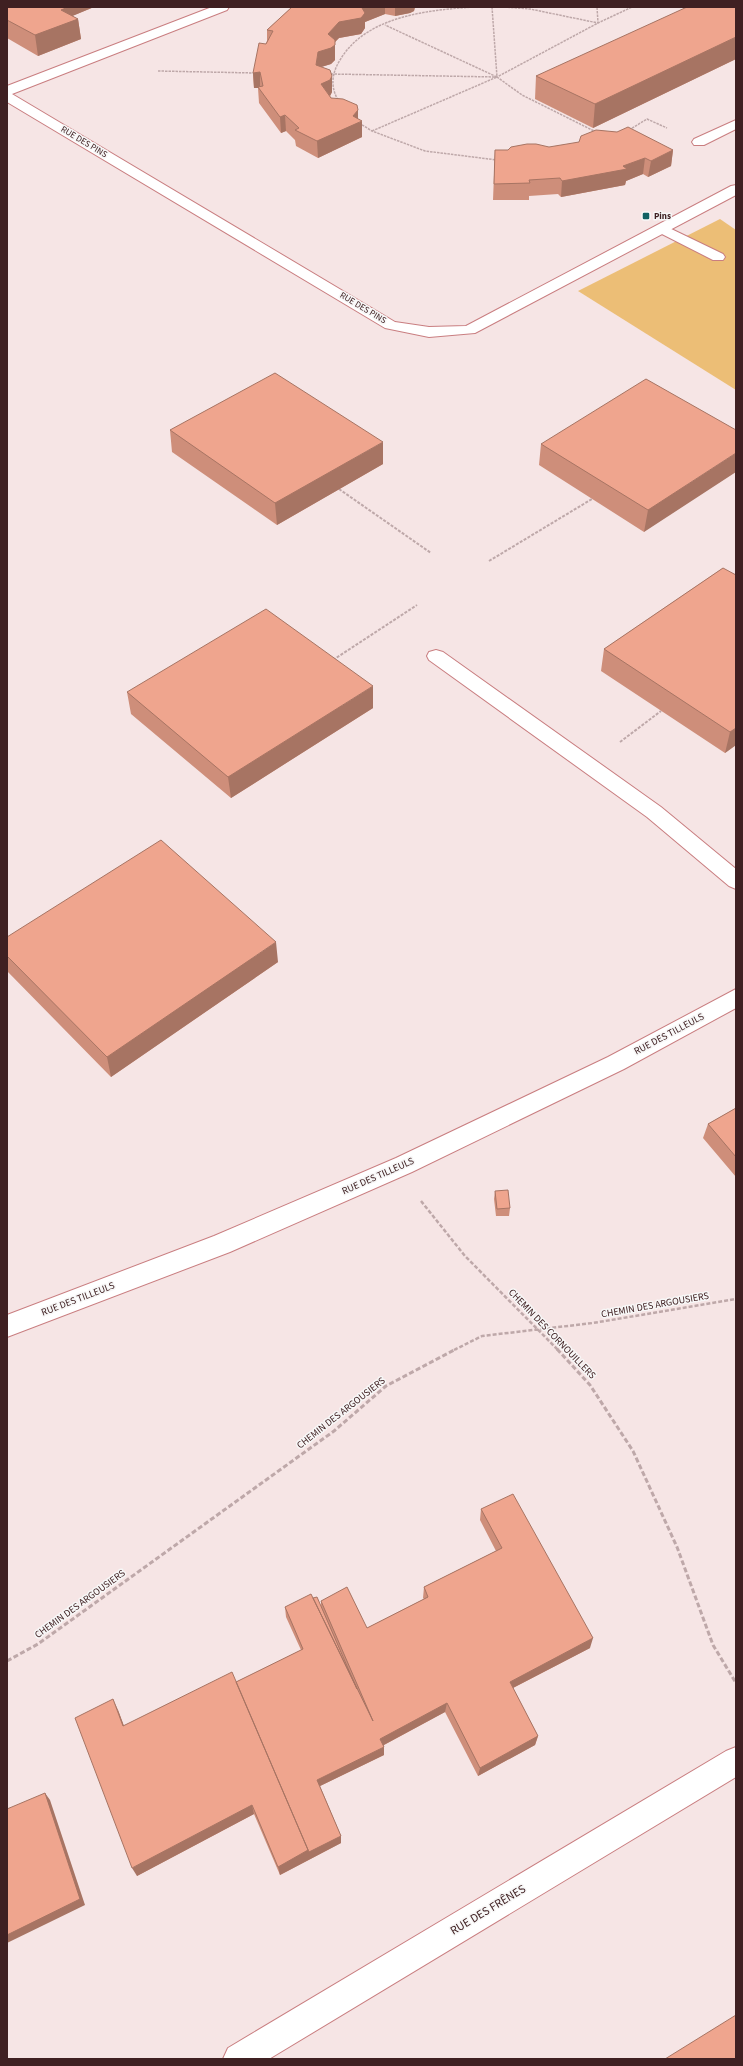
<svg xmlns="http://www.w3.org/2000/svg" width="743" height="2066" font-family="'Source Sans 3',sans-serif">
<style>
.green{fill:#ecbe76}
.lines{fill:none;stroke-linecap:round;stroke-linejoin:round}
.service-casing{stroke:#c97e80;stroke-width:2}
.minor-casing{stroke:#c97e80;stroke-width:2}
.path-far3{stroke:#bea8a9;stroke-width:1.5;stroke-dasharray:2.5 1;stroke-linecap:butt}
.path-far2{stroke:#bea8a9;stroke-width:2;stroke-dasharray:3 1.5;stroke-linecap:butt}
.path-far1{stroke:#bea8a9;stroke-width:2.5;stroke-dasharray:4 2;stroke-linecap:butt}
.path{stroke:#bea8a9;stroke-width:3;stroke-dasharray:5 2.5;stroke-linecap:butt}
.service{fill:#fff;fill-rule:evenodd}
.minor{fill:#fff;fill-rule:evenodd}
.wall{fill:#ce8e7a}
.shaded-wall{fill:#a77463}
.building{fill:#efa58e;stroke:#a77463}
.poi-dot{fill:#116264;stroke:#f7f7f7;stroke-width:1.5}
.labels{text-anchor:middle;dominant-baseline:central;stroke-width:3;stroke-linejoin:round;paint-order:stroke}
.far-street-label{font-size:9px;fill:#3f2022;stroke:#f7f7f7}
.far-poi-label{font-size:9px;font-weight:bold;fill:#3f2022;stroke:#f7f7f7;text-anchor:start}
.street-label{font-size:10px;fill:#3f2022;stroke:#f7f7f7}
.near-street-label{font-size:12px;fill:#3f2022;stroke:#f7f7f7}
</style>
<rect width="100%" height="100%" fill="#f6e5e5"/>
<path class="green" d="M720,219L736,230V390L578,291Z"/>
<g class="lines">
<g class="service-casing">
<path id="service" d="M736,120V129L704,145H694L692,142L694,139Z
M663,225L723,254L725,257L723,260H713L658,232L656,229L658,226Z
M436,650L443,652L661,807L736,869V889L729,886L647,817L429,660L427,656L429,652Z"/>
</g>
<g class="minor-casing">
<path id="minor" d="M212,7H229L227,10L12,94L395,322L429,327L466,326L731,186L736,185V195L475,333L429,337L385,328L7,102V86Z
M736,989V1008L624,1069L412,1172L230,1252L7,1337V1315L214,1236L396,1158L608,1057Z
M736,1747V1777L269,2059H223L228,2048L726,1751Z"/>
</g>
<path class="path-far3" d="M492,7L497,77L522,95L596,132
M504,7L530,9L598,23L597,7
M158,71L255,73
M331,74L497,77L598,23L632,7
M338,100C330,86 332,73 340,60C366,16 428,10 474,7
M359,123L372,131L425,151L497,160
M629,130L647,119L667,128
M372,131L497,77L385,25"/>
<path class="path-far2" d="M339,489L431,553
M489,561L592,499
M333,660L417,605
M620,742L661,711"/>
<path class="path-far1" d="M421,1201L465,1256L558,1350
M454,1350L482,1336L593,1323L736,1299"/>
<path class="path" d="M557,1349L590,1385L633,1451L677,1547L713,1645L736,1683
M7,1661L38,1644L334,1431L386,1386L456,1349"/>
<use href="#service" class="service"/>
<use href="#minor" class="minor"/>
</g>
<path class="wall" d="M7,7H94L72,16L78,19L81,39L38,56L7,38Z
M292,7H415L414,11L410,13L395,16L385,14L365,22V28L361,34L339,38L335,42V60L331,64L321,67L332,92L330,96L331,98L358,110V119L362,137L318,158L296,146L295,140L286,131L281,133L259,103L258,88H254L253,73L267,41V30Z
M736,7V59L593,128L535,99L536,76Z
M549,147L673,150L671,166L648,177L643,174L626,181L625,185L561,197L558,194L529,196V200H493L495,150H508Z
M170,430L383,464L277,525L172,452Z
M736,430L644,532L539,465L541,444Z
M723,568L736,745L725,753L601,671L604,649Z
M127,692L373,708L231,798L131,714Z
M7,937L278,962L111,1077L7,971Z
M736,1108V1177L703,1138L708,1124Z
M495,1191L510,1208L509,1216H496L494,1199Z
M481,1509L590,1648L513,1688L538,1736L535,1745L478,1776L445,1712L384,1745V1755L320,1786L341,1836V1843L280,1875L254,1814L137,1876L118,1710L124,1726L236,1682L301,1650L286,1617L285,1607L313,1598L321,1606V1601L367,1628L424,1599L423,1598L424,1587L496,1551L480,1520Z"/>
<path class="shaded-wall" d="M57,7H94L70,17L78,19L81,39L38,56L35,35Z
M364,7H385V14L365,22V28L361,34L339,38L335,42V60L331,64L318,68L316,65L318,52L328,34L339,22Z
M395,7H415L414,11L410,13L395,16Z
M736,37V59L593,128L595,104Z
M260,72V88L258,87V88H254L253,73Z
M332,76V92L330,96L321,84Z
M358,110V123L362,121V137L318,158L317,141L353,116Z
M285,115L286,131L281,133L280,117Z
M673,150L671,166L648,177L651,161Z
M645,158L643,174L626,181L625,185L561,197L562,181L623,166Z
M383,442V464L277,525L275,503Z
M736,453V472L644,532L648,510Z
M373,686V708L231,798L228,777Z
M736,728V745L725,753L730,732Z
M276,942L278,962L111,1077L107,1057Z
M593,1638L590,1648L507,1691L510,1682Z
M113,1699L118,1710L128,1737L123,1726Z
M447,1703L445,1712L380,1747V1739Z
M538,1736L535,1745L478,1776L480,1768Z
M384,1747V1755L318,1787L317,1780Z
M45,1793L50,1800L85,1905L7,1943V1935Z
M252,1805L254,1814L137,1876L132,1868Z
M341,1836V1843L280,1875L278,1867L308,1850Z"/>
<path class="building" d="M7,7H68L61,10L78,19L35,35L7,20Z
M292,7H364L362,8L365,13L361,18L339,22L328,34L335,40V45L331,48L318,52L316,65L330,70L332,76L330,80L321,84L331,98L343,99L357,105L358,110L353,116L362,121L317,141L295,130L299,128L285,115L280,117L258,87L263,86L260,72L253,73L259,43L266,44L273,31L267,30Z
M687,7H736V37L595,104L536,76Z
M628,127L673,150L651,161L645,158L623,166L627,169L562,181L560,178L529,180L530,183L494,184L495,150H508L511,147L527,144H536L549,147L579,142L581,136L596,130L617,132Z
M275,373L383,442L275,503L170,430Z
M646,379L736,430V453L648,510L541,444Z
M723,568L736,575V728L730,732L604,649Z
M266,609L373,686L228,777L127,692Z
M161,840L276,942L107,1057L7,956V937Z
M736,1108V1157L708,1124Z
M508,1190L510,1208L497,1209L495,1191Z
M513,1494L593,1638L510,1682L538,1736L480,1768L447,1703L380,1739L384,1747L317,1780L341,1836L309,1852L236,1682L303,1649L285,1607L311,1594L373,1721L321,1601L347,1587L367,1628L428,1597L424,1587L502,1548L481,1509Z
M317,1597L357,1689L313,1598Z
M232,1672L308,1850L278,1867L252,1805L132,1868L75,1718L113,1699L123,1726Z
M45,1793L80,1899L7,1935V1809Z
M736,2015V2059H665Z"/>
<rect class="poi-dot" x="642" y="212" width="8" height="8" rx="2"/>
<g class="labels">
<g class="far-street-label">
<text transform="translate(84 142) rotate(31)">RUE DES PINS</text>
<text transform="translate(363 308) rotate(31)">RUE DES PINS</text>
</g>
<g class="far-poi-label">
<text x="654" y="216">Pins</text>
</g>
<g class="street-label">
<text transform="translate(669 1034) rotate(-28)">RUE DES TILLEULS</text>
<text transform="translate(378 1176) rotate(-24)">RUE DES TILLEULS</text>
<text transform="translate(78 1299) rotate(-21)">RUE DES TILLEULS</text>
<text transform="translate(655 1305) rotate(-10)">CHEMIN DES ARGOUSIERS</text>
<text transform="translate(552 1334) rotate(46)">CHEMIN DES CORNOUILLERS</text>
<text transform="translate(341 1413) rotate(-38)">CHEMIN DES ARGOUSIERS</text>
<text transform="translate(80 1604) rotate(-36)">CHEMIN DES ARGOUSIERS</text>
</g>
<g class="near-street-label">
<text transform="translate(488 1910) rotate(-31)">RUE DES FRÊNES</text>
</g>
</g>
<rect width="743" height="2066" fill="none" stroke="#3f2022" stroke-width="16"/>
</svg>
